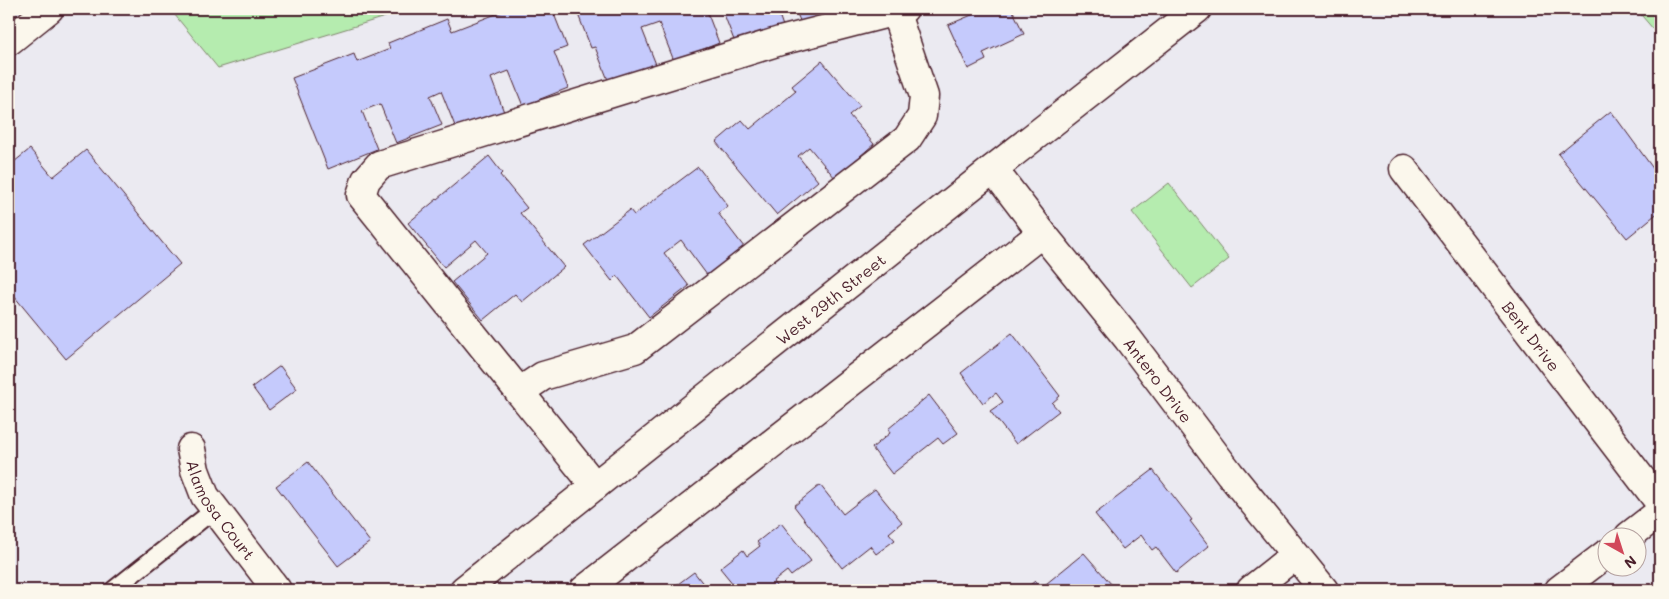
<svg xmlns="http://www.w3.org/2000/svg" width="1669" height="599" font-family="Mali,sans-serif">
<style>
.green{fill:#b5ecaf;stroke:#80866d}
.building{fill:#c5cafc;stroke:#4a1f2b}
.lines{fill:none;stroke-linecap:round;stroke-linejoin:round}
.lane-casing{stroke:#4a1f2b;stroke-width:20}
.street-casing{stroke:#4a1f2b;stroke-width:31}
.secondary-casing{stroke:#4a1f2b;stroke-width:31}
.lane{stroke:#fbf7ec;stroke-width:16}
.street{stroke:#fbf7ec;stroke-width:28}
.secondary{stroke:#fbf7ec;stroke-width:28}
.labels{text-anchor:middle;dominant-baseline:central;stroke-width:4;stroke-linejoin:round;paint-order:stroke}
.street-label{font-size:16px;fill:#4a1f2b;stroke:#fbf7ec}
</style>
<rect width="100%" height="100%" fill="#ebeaf1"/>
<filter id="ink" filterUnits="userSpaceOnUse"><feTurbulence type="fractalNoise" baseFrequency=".02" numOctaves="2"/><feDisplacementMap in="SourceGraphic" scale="10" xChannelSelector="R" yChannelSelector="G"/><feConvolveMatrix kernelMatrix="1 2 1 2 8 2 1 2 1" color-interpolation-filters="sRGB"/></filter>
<g filter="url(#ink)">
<path class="green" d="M170,9H411L218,68Z
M1636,9H1660V37Z
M1169,183L1229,259L1192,288L1132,212Z"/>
<path class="building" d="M509,9H552L567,47L554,52L568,88L523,106L509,71L491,78L504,112L457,131L441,91L430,96L442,125L396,143L380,104L362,111L377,149L328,169L292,78L354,54L357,62L390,49L388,43L447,19L452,31Z
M576,9H708H706L719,43L674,61L659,23L642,29L657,67L610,85L595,47L591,48Z
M722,9H777L784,29L737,48Z
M795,9H837L801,23Z
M986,9H1012L1024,34L983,53L986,60L968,69L948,25Z
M822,61L860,106L849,115L874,144L835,178L809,147L798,156L818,181L777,215L716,142L742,120L750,129L796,91L792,86Z
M1611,111L1660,178V211L1627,238L1558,154Z
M30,149L53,177L86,150L180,264L66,359L9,290V166Z
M489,156L502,173L500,175L527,208L520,213L564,267L522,302L515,294L483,320L452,282L487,253L476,240L444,267L408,223Z
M698,167L728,206L718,213L744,247L707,275L681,240L664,253L689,286L649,317L617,276L612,281L584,245L630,210L634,215Z
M1012,333L1060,396L1052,403L1059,411L1016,444L990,411L1003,402L996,393L983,403L961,373Z
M280,366L297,389L269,410L252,387Z
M929,395L958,433L943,444L938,438L892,474L872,448L890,433L888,429Z
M308,462L370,542L338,566L276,486Z
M1153,470L1192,520L1190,521L1209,546L1176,573L1156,547L1152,550L1141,535L1123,549L1095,514Z
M820,485L843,514L875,489L902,522L889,533L895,540L876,554L870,546L842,568L794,506Z
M781,523L811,561L791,576L787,571L773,582L779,590H738L720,568L743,550L747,556L760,546L757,542Z
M1084,553L1112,585L1106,590H1024L1035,581L1041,588Z
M694,572L708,590H670Z"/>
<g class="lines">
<g class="lane-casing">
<path id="lane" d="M113,590L215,509"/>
</g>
<g class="street-casing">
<g id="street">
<path d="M9,41L49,9"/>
<path id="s1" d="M993,169L1042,233L1128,339L1230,474L1324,590"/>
<path id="s2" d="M1404,169L1660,503"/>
<path d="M519,392L543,376L635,349L907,139L922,116L924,96L895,11"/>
<path id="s3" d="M191,449L195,470L205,496L277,590"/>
<path d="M595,486L361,195L366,180L379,165L780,41L904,9"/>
<path d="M1629,536L1660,512"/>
<path d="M584,590L1042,233"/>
<path d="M1251,590L1295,555"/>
<path d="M1559,590L1606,554"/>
</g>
</g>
<g class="secondary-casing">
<g id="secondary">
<path id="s4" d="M464,590L993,169L1197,9"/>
</g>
</g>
<use href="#lane" class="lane"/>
<use href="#street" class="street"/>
<use href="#secondary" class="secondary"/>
</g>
</g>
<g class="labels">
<g class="street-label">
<text stroke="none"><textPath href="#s4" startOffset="468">West 29th Street</textPath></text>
<text stroke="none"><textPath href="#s2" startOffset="210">Bent Drive</textPath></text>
<text stroke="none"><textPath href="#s1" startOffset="268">Antero Drive</textPath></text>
<text stroke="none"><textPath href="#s3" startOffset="69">Alamosa Court</textPath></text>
</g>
</g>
<rect width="1669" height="599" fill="none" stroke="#fbf7ec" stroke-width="30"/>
<rect x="15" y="15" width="1639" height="569" fill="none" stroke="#4a1f2b" stroke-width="2" filter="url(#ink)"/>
<g transform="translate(1622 552) rotate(141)"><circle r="24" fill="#fbf7ec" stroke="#b4a19f"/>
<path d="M0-4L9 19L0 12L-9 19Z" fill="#d1495b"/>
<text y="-8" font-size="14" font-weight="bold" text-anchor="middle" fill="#4a1f2b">N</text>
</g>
</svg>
